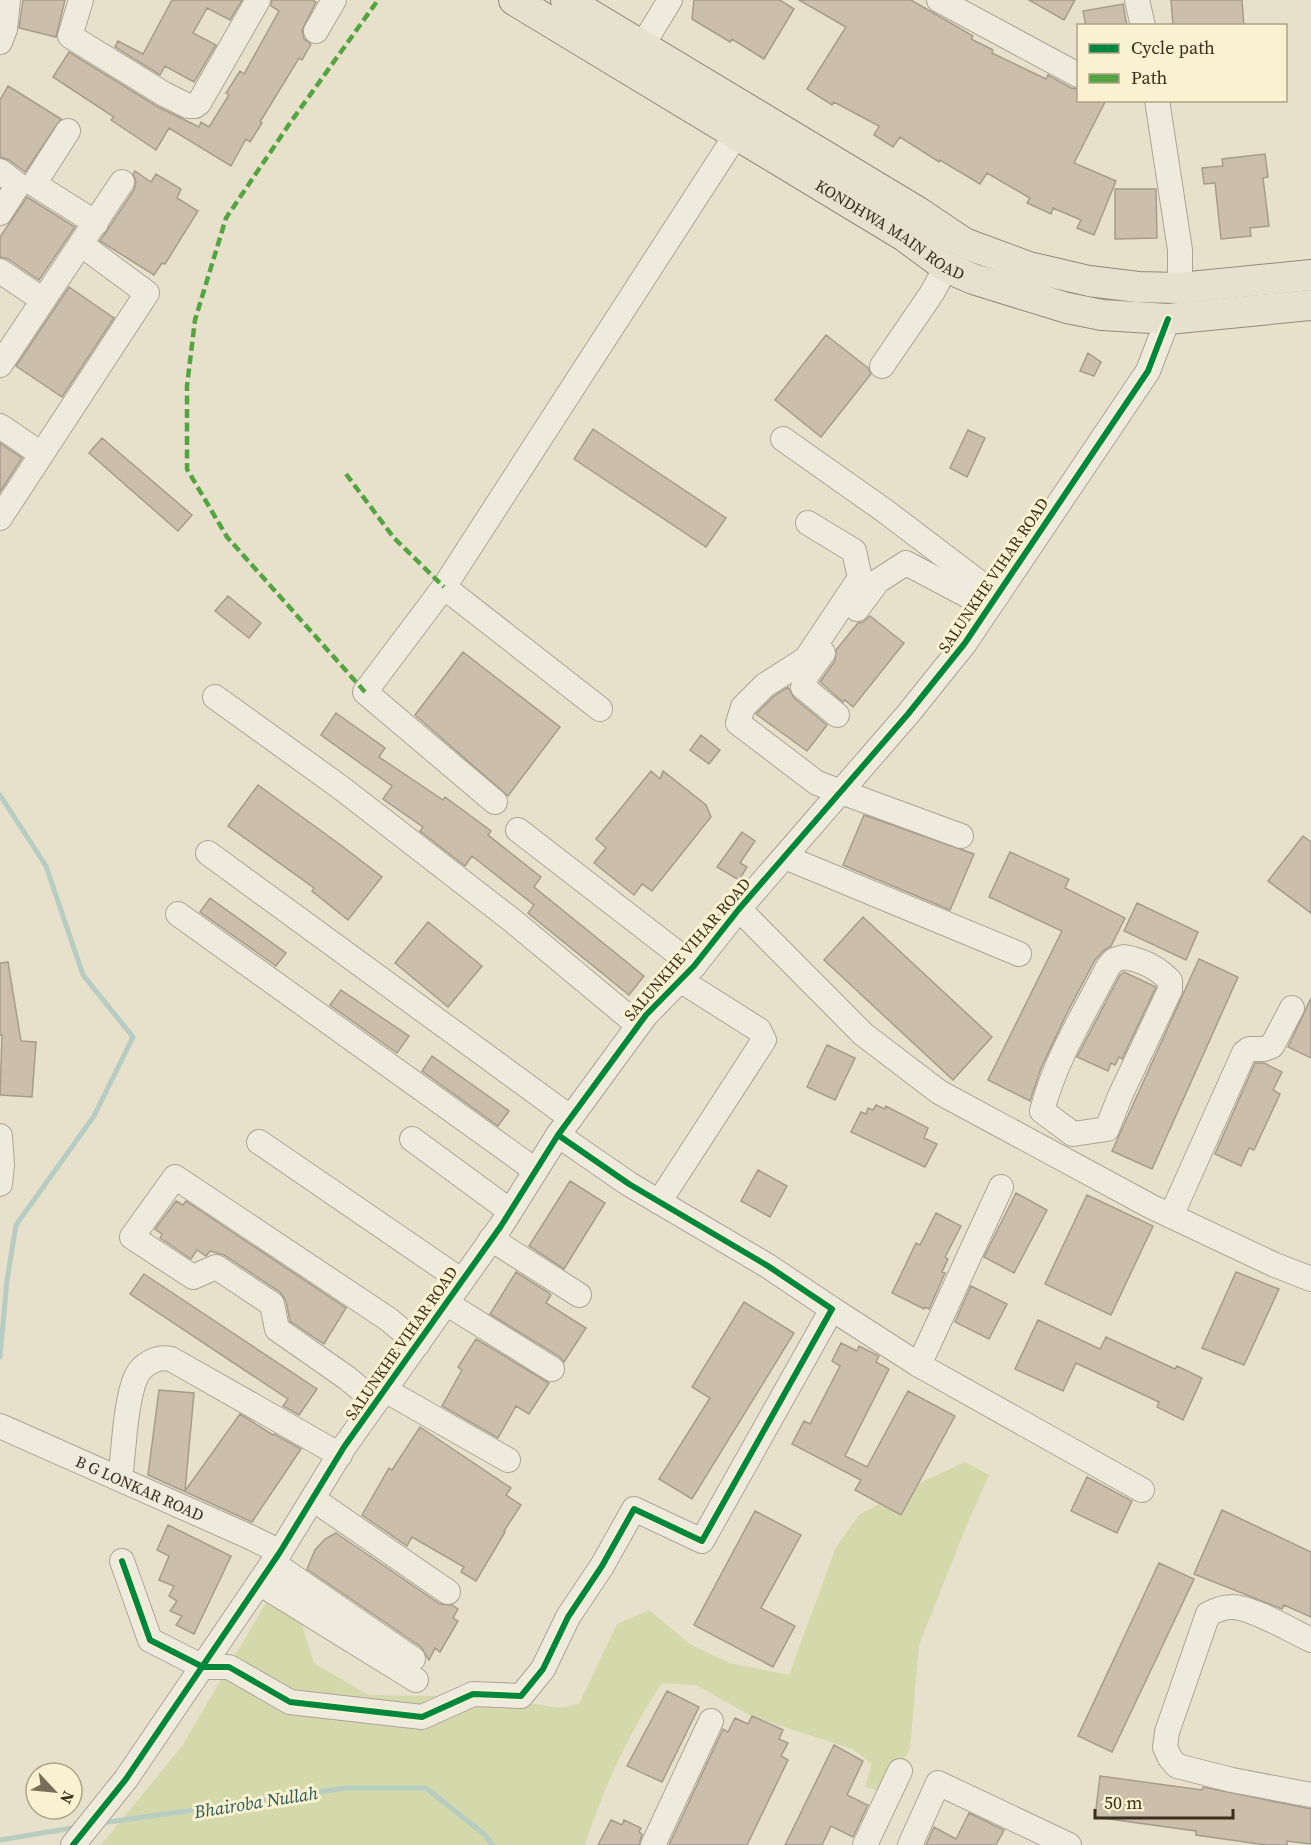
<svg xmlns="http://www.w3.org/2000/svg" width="1311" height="1845" font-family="'Source Serif 4',serif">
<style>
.green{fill:#d4d9ac}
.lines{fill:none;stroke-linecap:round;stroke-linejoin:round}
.stream{stroke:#b7cdc1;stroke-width:5}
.building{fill:#cbbfac;stroke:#a79c8a;stroke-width:1.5}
.minor-casing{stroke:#aca595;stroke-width:26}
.major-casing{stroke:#918a7b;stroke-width:32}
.minor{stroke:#eeeade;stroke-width:24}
.major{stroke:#e6e1ce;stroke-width:30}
.quiet{stroke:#54a441;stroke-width:4.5;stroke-dasharray:9 4.5;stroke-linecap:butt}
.cycleway-casing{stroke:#f9f1d0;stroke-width:10}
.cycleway{stroke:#00873e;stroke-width:6}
.labels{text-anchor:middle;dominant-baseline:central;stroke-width:6;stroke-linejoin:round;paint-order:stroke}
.street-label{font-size:16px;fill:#3b2e1c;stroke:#f9f1d0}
.water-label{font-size:18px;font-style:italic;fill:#295b5d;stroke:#f9f1d0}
</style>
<rect width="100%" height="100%" fill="#e7e1cb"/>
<path class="green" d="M965,1462L989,1475L966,1527L919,1645L910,1749L885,1792L865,1787L872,1764L852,1749L753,1717L696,1685L662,1683C629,1733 603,1788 585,1845H101L182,1746L266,1603L301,1622L314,1663L368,1695L490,1697L560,1708L579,1704L617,1624L649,1610L690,1644L729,1663L789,1675L836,1547L859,1515L906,1489Z"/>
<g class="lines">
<path class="stream" d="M0,795L46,866L83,975L133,1037L94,1116L16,1225L7,1280L0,1357
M102,1823L346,1788H426L484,1834L493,1845
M0,1840L78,1827"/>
</g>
<path class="building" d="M23,0H65L56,37L19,28Z
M172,0H242L230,20L207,8L193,33L216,45L194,82L165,66L160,75L115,47L118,41L143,54Z
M272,0H312L316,2L302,30L304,39L311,44L302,60L299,58L260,122L262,123L250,142L246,139L231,166L169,128L156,150L111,120L114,117L53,77L69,52L158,107L199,127L201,122L209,127L229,95L226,93L240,71L244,74L279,11L271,6Z
M694,0H780L794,9L764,59L732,39L730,42L692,19Z
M799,0H911L973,36L971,39L993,50L992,53L1046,79L1048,75L1071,88L1078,89V100H1106L1074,163L1116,181L1094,235L1077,228L1081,220L1053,208L1051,214L1027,203L1030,198L987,173L980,184L940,160L939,162L900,137L893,147L874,135L879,126L834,102L832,105L807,89L846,27Z
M1029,0H1075L1064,20Z
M1171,0H1242L1244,26H1173Z
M1123,4L1127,26H1086L1083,11Z
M8,86L61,119L25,172L9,160L0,157V100Z
M1265,154L1268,177L1263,178L1269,226L1250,228L1251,236L1221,239L1215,183L1204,184L1202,168L1223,166L1222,159Z
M135,171L151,182L156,174L181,189L177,198L198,211L165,264L162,263L154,275L100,241L134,190L136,182L133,174Z
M1115,189H1156L1157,238L1115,239Z
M27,197L75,227L39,280L8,259L0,257V237Z
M69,287L114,318L62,397L16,366Z
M826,335L868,368L871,374L821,437L775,400Z
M1088,353L1101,362L1094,376L1080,371Z
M593,429L726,518L706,547L574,459Z
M968,430L985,438L967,477L950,468Z
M102,438L192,515L178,531L89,453Z
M0,443L22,458L0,492Z
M228,596L261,623L249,638L215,611Z
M870,616L904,643L853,707L845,700L843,702L820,682L835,661L836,650L858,623L863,622Z
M463,652L560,727L508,796L415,715Z
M788,687L794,698L827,725L807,751L756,714L774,696Z
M336,713L385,748L379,757L443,800L445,797L491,831L488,835L541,877L534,887L644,976L629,995L528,913L534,905L472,856L465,866L420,831L423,827L383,799L392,786L321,735Z
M701,735L720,750L709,764L690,750Z
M651,771L660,779L663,771L706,805L711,817L652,891L642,884L634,895L594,863L606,848L596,839Z
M258,785L342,846L382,877L348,920L312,891L314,888L228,826Z
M864,815L974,854L950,910L843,865Z
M742,832L755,841L740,863L747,867L739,880L717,867Z
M1303,836L1311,842V913L1268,881Z
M1010,852L1069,879L1065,888L1125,918L1111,946L1103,951L1095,960L1067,1013L1041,1068L1030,1101L988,1080L1062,931L989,897Z
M210,898L286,953L276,966L200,912Z
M1137,903L1198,932L1186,960L1124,931Z
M863,917L992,1037L953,1080L824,960Z
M428,922L482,966L448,1007L395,963Z
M1199,959L1238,977L1152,1169L1112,1151Z
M8,962L21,1041L36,1042L32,1097L0,1095L2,1035H0V963Z
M1124,972L1156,987L1122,1059L1119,1057L1115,1065L1111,1063L1108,1071L1077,1057L1120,975Z
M341,990L409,1036L397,1053L330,1005Z
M1311,998V1058L1288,1047Z
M827,1045L855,1058L835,1100L807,1087Z
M432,1056L509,1111L498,1126L422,1071Z
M1255,1063H1264L1282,1072L1273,1090L1280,1094L1254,1150L1249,1148L1241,1166L1215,1154Z
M876,1105L885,1109L886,1106L928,1128L924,1138L937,1144L925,1167L851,1132L861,1112L866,1114L868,1108L873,1110Z
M758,1170L787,1186L770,1217L741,1201Z
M570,1181L605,1203L564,1269L529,1246Z
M1016,1193L1047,1210L1014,1273L984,1257Z
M1087,1195L1153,1226L1111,1315L1045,1284Z
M176,1201L183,1205L186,1201L346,1308L324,1344L290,1321L286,1301L280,1292L224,1255L210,1251L206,1256L197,1250L191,1259L160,1238L162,1234L155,1229Z
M936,1213L961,1226L945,1257L948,1259L942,1272L945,1273L929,1309L925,1307L924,1309L892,1293L916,1243L920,1245Z
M516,1272L549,1293L551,1295L546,1303L586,1328L564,1362L560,1357L490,1314Z
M1236,1272L1279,1289L1244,1365L1202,1348Z
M144,1274L317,1389L299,1415L283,1406L288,1399L130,1294Z
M971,1286L1007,1304L989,1339L955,1322Z
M744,1302L794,1333L692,1499L659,1479L710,1398L692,1387Z
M1038,1320L1100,1349L1106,1337L1175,1369L1177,1366L1202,1378L1183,1420L1157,1407L1159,1402L1076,1363L1063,1391L1015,1369Z
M476,1339L549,1383L529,1414L516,1406L498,1438L442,1406L462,1370L458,1367Z
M841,1343L857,1351L859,1346L879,1356L876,1362L889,1369L845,1456L867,1467L908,1391L955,1416L901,1515L855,1490L861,1480L792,1444L804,1421L810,1424L840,1366L832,1361Z
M159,1390L194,1393L185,1491L240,1414L273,1435L274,1434L301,1449L252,1522L148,1475Z
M420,1427L511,1488L506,1495L521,1505L504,1531L505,1532L476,1581L461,1572L464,1567L412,1537L407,1546L362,1515L389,1468L392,1470Z
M1087,1477L1132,1501L1117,1533L1071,1511Z
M1222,1510L1311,1552V1617L1284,1605L1282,1609L1194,1574Z
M755,1511L801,1535L761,1608L795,1626L773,1667L694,1625Z
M168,1525L231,1556L194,1634L176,1625L182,1616L170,1611L177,1601L169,1596L174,1586L159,1580L169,1556L157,1550Z
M336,1533L440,1604L452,1605L458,1609L453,1618L458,1621L440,1652L435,1648L429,1660L421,1647L307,1569L315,1550L325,1539Z
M1159,1563L1194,1579L1112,1752L1078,1736Z
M667,1691L699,1707L662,1782L627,1766Z
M752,1716L783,1730L779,1739L788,1743L781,1756L788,1760L747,1845H669L723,1729L728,1732L735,1718L748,1724Z
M834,1745L863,1761L847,1795L868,1805L853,1837L831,1826L822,1845H785Z
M1100,1776L1202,1790L1203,1787L1311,1809V1844L1287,1841V1845H1266L1196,1835V1831L1095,1817Z
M969,1813L1004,1830L996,1845H926L934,1827L956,1839Z
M611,1820L622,1825L624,1820L641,1828L639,1832L642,1834L639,1845H598Z"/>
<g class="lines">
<g class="minor-casing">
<g id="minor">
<path d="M81,0L70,36L164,94L188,106H195L199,103L258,0"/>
<path d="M939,0L1078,75"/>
<path d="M1137,0L1143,26"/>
<path d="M316,31L334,0"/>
<path d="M0,42L5,29L8,0"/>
<path d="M642,46L670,0"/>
<path d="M1157,100L1180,250V288"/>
<path d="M68,131L34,184L96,223"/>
<path d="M0,171L18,185L0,213"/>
<path d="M0,271L43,300"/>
<path d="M0,365L122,182"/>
<path d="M882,366L932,293L946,267"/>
<path d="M0,426L41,454"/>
<path d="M783,439L885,511L997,596"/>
<path d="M0,518L147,293L82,245"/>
<path d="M808,523L854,551L860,578L806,659L765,685L743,707L738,723L817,783L961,836"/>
<path d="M444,587L600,709"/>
<path d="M857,609L878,581L906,563L989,607"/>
<path d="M823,653L807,675L803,687L837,715"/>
<path d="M215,697L340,787L513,921L638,1025"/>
<path d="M495,802L365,692L444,587L736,135"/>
<path d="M518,830L694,966"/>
<path d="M208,853L571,1118"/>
<path d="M785,857L1019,954"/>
<path d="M739,909L863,1034L939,1092L1152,1207L1275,1265L1311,1279"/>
<path d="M178,914L535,1170"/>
<path d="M1124,957C1142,960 1158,968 1170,981V990L1120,1096L1107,1129L1073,1134L1042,1111C1055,1060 1084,1014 1108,967L1114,960Z"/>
<path d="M0,1136L2,1165L0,1184"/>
<path d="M412,1139L510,1211"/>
<path d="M259,1142L462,1281"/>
<path d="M659,1202L764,1040L759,1030L680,980"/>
<path d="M1171,1216L1244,1053L1249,1049H1264L1272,1046L1292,1008"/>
<path d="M491,1239L579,1295"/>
<path d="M446,1303L552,1369"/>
<path d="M832,1309L919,1365L1001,1187"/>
<path d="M919,1365L1142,1490"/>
<path d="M385,1390L508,1460"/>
<path d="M376,1402L347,1378L277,1329L272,1304L216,1267L193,1277L132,1237L175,1177L388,1319L418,1344"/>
<path id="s1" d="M0,1426L250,1537L280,1552"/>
<path d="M120,1479C124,1451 125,1402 136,1377C142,1364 157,1356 171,1359L340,1455"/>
<path d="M313,1499L448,1592"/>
<path d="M122,1561L150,1640L203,1667H229L290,1702L422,1717L473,1694L521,1696L543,1669L568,1617L602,1566L634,1509L702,1541L832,1309L768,1266L629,1184L558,1135"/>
<path d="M273,1563L413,1659"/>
<path d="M259,1583L416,1680"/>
<path d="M1311,1640C1292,1631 1250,1606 1231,1607C1222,1607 1215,1611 1208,1614L1167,1732L1165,1747L1170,1758L1177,1766L1232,1780L1311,1795"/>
<path d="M73,1845L126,1779L280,1552L344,1447L501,1226L558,1135L646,1015L694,966L739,909L908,714L965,643L1148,371L1168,319"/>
<path d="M653,1845L711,1721"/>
<path d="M865,1845L900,1771"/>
<path d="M910,1845L938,1783L1069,1845"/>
</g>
</g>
<g class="major-casing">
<g id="major">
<path id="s2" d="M514,0L904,236L946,267L973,279L1067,308L1102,315L1168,319L1311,305"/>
<path d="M566,0L918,212L964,243L1029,267L1089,281L1138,287L1180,288L1311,275"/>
</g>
</g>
<use href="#minor" class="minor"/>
<use href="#major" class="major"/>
<path class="quiet" d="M346,474L394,538L444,587
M365,692L227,537L187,469V386L195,320L226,218L290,123L378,0"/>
<g class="cycleway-casing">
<path id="cycleway" d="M122,1561L150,1640L203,1667H229L290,1702L422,1717L473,1694L521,1696L543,1669L568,1617L602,1566L634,1509L702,1541L832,1309L768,1266L629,1184L558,1135
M73,1845L126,1779L280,1552L344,1447L501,1226L558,1135L646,1015L694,966L739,909L908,714L965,643L1148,371L1168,319"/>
</g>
<use href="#cycleway" class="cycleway"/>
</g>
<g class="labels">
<g class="street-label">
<text stroke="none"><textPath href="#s2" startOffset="441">KONDHWA MAIN ROAD</textPath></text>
<text transform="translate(993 575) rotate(-56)">SALUNKHE VIHAR ROAD</text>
<text transform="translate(687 949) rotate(-49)">SALUNKHE VIHAR ROAD</text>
<text transform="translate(401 1343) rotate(-55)">SALUNKHE VIHAR ROAD</text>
<text stroke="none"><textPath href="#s1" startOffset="153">B G LONKAR ROAD</textPath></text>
</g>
<g class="water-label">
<text transform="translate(256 1802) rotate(-9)">Bhairoba Nullah</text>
</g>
</g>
<rect x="1077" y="24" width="210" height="78" fill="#f9f1d0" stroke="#ada388" stroke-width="1.5"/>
<rect x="1089" y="44" width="30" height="9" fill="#00873e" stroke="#ada388" stroke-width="1.5"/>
<text x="1131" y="54" font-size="18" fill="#3b2e1c">Cycle path</text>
<rect x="1089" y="74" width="30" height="9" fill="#54a441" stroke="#ada388" stroke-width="1.5"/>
<text x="1131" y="84" font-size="18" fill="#3b2e1c">Path</text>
<g transform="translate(54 1791) rotate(116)"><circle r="28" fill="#f9f1d0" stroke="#ada388" stroke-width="1.5"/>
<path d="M0-4.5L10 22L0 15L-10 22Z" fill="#776d59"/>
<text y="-9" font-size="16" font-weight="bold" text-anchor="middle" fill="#3b2e1c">N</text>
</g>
<path d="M1095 1809v9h138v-9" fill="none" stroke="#3b2e1c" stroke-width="3"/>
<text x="1104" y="1809" font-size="18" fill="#3b2e1c" stroke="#f9f1d0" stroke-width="4.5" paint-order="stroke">50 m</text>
</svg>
